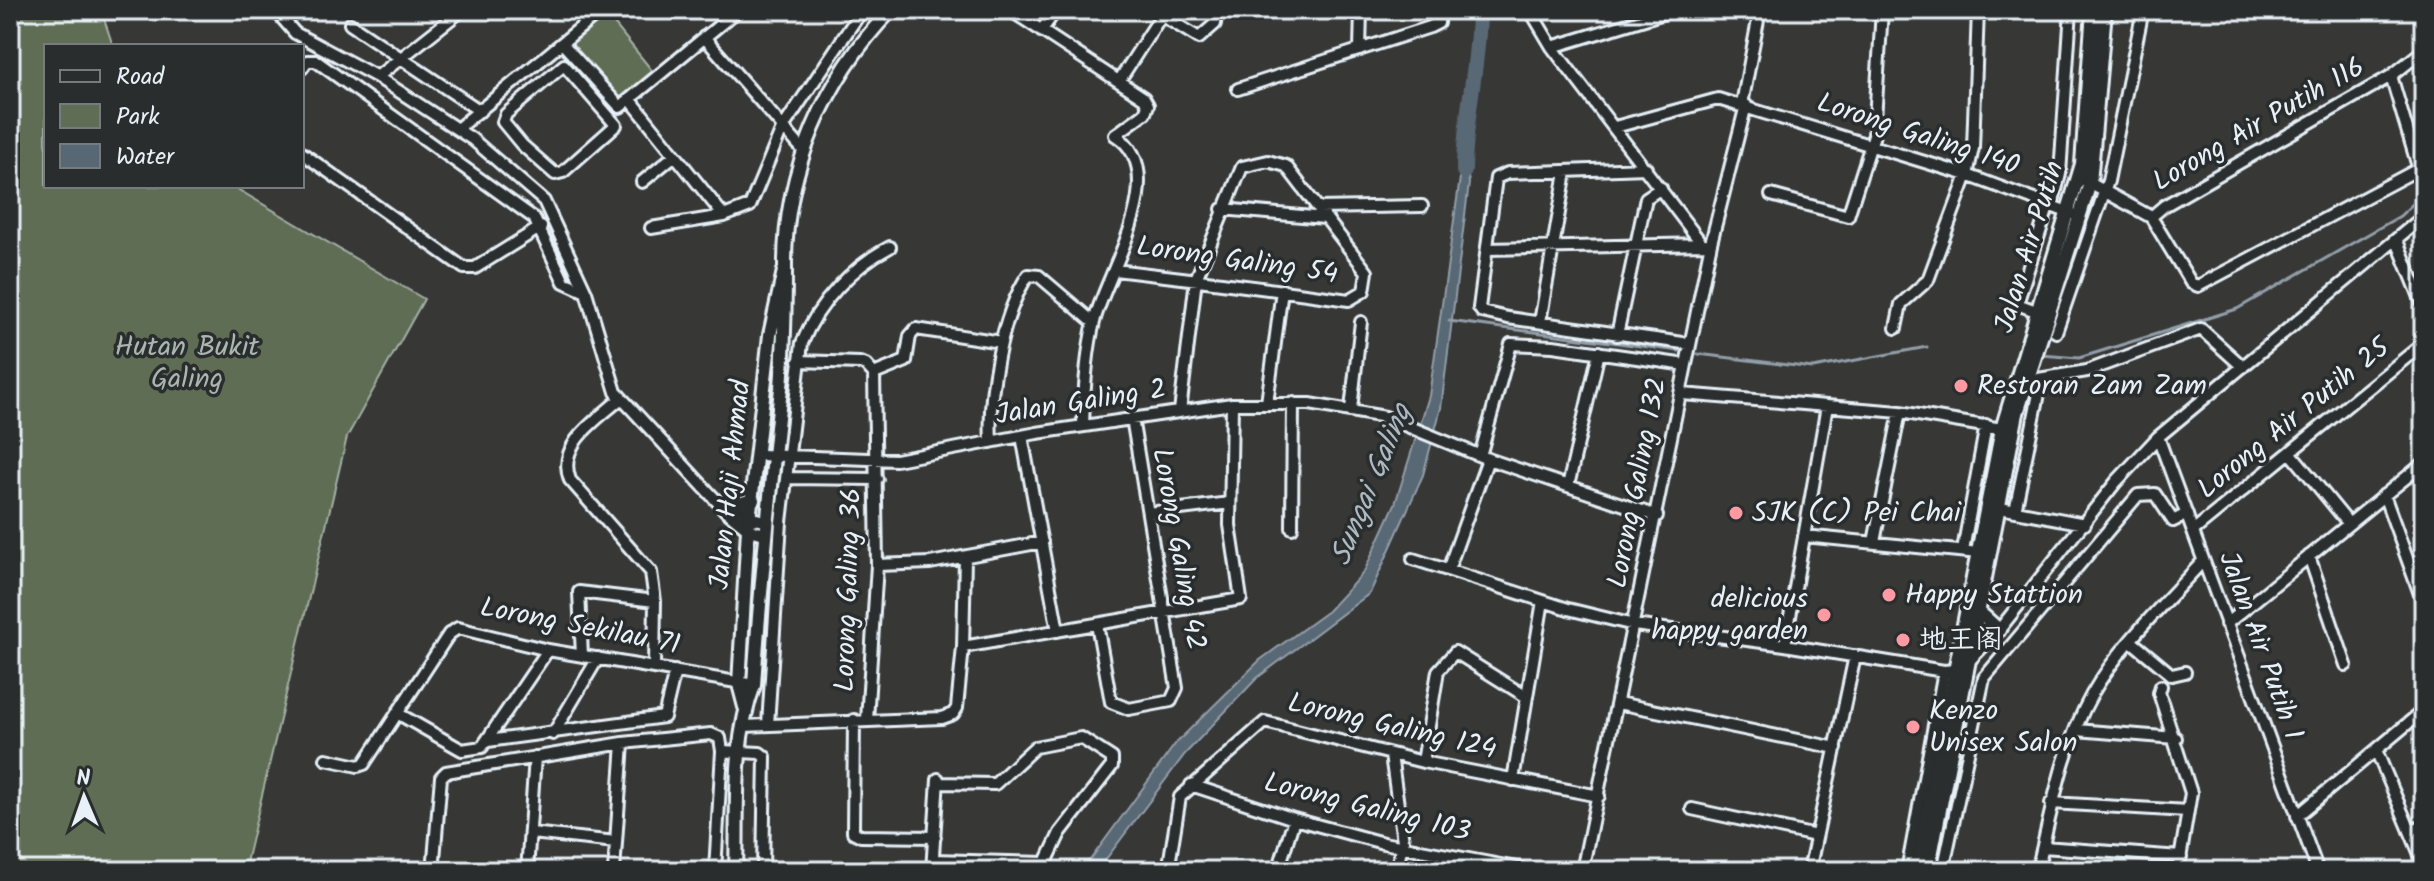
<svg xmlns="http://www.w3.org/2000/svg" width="2434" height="881" font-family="Kalam,'LXGW WenKai TC',sans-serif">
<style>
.green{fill:#5f6d55;stroke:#a4afa6;stroke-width:2}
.water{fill:#586774;stroke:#929ea9;stroke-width:2}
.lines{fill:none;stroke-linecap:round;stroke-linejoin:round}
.stream{stroke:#929ea9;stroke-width:3}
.river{stroke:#586774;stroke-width:16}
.minor-casing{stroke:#e8f1f8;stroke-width:16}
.tertiary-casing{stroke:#e8f1f8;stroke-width:18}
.minor{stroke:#2a2d2e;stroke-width:10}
.tertiary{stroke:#2a2d2e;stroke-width:12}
.poi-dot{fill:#ff9aa2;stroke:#2a2d2e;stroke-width:3}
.labels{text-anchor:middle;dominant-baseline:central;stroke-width:7;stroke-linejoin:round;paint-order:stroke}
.street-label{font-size:28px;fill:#e8f1f8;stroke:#2a2d2e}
.park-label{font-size:28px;fill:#aab6af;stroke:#2a2d2e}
.poi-label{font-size:28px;fill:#e8f1f8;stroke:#2a2d2e;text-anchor:start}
.water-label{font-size:30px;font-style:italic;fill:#aebac3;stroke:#2a2d2e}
</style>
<rect width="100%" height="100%" fill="#373836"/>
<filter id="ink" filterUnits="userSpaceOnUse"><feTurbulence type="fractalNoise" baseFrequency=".0125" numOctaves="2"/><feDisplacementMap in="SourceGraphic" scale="16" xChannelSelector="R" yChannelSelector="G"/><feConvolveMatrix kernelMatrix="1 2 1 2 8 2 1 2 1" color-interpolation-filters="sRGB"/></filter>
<g filter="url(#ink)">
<path class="green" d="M10,10H101L113,46H46V186H232L424,299L347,437L244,871H10Z
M607,15L654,73L618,104L563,45Z"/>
<path class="water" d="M1464,150L1469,183L1441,408L1423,475L1370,593L1257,678L1185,754L1097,871H1082L1176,743L1260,660L1328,611L1364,572L1395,504L1429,396Z"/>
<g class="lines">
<path class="stream" d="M1449,321L1679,351
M1698,354L1813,368L1927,347
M2041,355L2079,358L2237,309L2400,216L2424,193
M1414,871L1419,859"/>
<path class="river" d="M1464,171C1464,117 1479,65 1479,10"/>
<g class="minor-casing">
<path id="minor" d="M275,10L295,33L377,77L472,139L544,201L586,292L616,392L726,511L748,529L764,534
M1010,10L1144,98L1148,105L1145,113L1115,135C1175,172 1105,275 1094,322C1086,354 1084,393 1083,426
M1153,10L1199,38L1215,24L1216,10
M1530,10L1552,47L1702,244
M350,24L480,111
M1041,31L1056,10
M704,37L803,150
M562,43L620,107L738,10
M1552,47L1674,10
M1360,50L1361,10
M564,65L616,125L563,172L555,174L522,145L503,122L506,114Z
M302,68L307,61H316L534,218L564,282L586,292
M2391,76L2419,170
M377,77L462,10
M1119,81L1161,16
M1238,89L1430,27L1438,23L1439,10
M630,99L724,216
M1742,104L1760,10
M1615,127L1718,99L1967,175L2073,214
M457,129L602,10
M302,153L464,268H475L541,227
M1646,168L1508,173L1496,178L1479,308L1482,312L1508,318L1690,344
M2084,180L2151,217L2191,283L2198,286L2424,166
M642,182L675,155
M1771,195L1848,216L1874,135L1882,10
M2052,205L2060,174L2071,10
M1318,208L1422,206
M1222,209L1325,218
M2151,217L2164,206L2391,76L2424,50
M651,228L724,216L750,206L782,129L862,10
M2397,241L2424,307
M1487,249L1705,244
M1115,270C1193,279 1271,289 1349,300L1364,291L1367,272L1286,166L1268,161L1242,167L1196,279L1180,411
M2036,311L2017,304L2049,204
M1540,322L1566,172
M1896,328L1901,304L1928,280L1967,175L1973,148L1978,10
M2056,332L2108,181L2143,10
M1617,335L1646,198L1661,188
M799,361L860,363L866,365L874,374L877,565L867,720
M874,374L906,361L910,336L916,329L1001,342
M2026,381L2087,371L2201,329L2243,367
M1682,394L1900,412L2002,429
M620,399C597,420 556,444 570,480L651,572L655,601L654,667
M1267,403L1282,290
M1351,409L1361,322
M1022,436L1058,631
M2158,437L2318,871
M991,442C988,394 1001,316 1028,275L1039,276L1093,322
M2290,452L2349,524
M759,455L896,460L1037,433L1232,404H1310L1385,417L1488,459L1657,516
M1480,456L1511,344L1553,346L1686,365
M787,478L877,479
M1568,486L1599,352
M2384,495L2424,605
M727,504L751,518L765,521
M2000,508L2085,524
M2015,511L2042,379
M1148,513L1230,503
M1292,528L1293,403
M2193,531L2424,343
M1804,536L1979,553
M1874,542L1900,412
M1963,550L1986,425
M2309,556L2346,665
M1413,559L1568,609L1634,625L1785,645L1944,671L1955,670
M877,565L930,563L1042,542
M1448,570L1488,459
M1097,624L1111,702L1129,709L1171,701L1177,688L1132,418
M2226,624L2424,463
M2131,641L2172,675L2185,672
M1785,645L1827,406
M963,647L1241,599L1230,525L1232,404
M582,656L579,592L655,601
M1968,662L1999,630L2116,482L2158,437L2424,216
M2161,686L2159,693L2191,793L2178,871
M1618,703L1836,748
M397,713L462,750L482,747L548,650
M854,720L853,832L861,836L935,837
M768,725L781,522L802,343C818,303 853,266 890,247
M744,726L942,718L953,714L957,708L963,647L965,558
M2076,730L2176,738
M553,734L598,658
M488,741L664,717L675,671
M2376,750L2424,864
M722,751L760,753L765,757L763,871
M1391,755L1403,841L1396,871
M326,759L358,766L364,764L449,634L458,628L548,650L754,685
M1423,762L1438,671L1455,652L1525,696
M1513,780L1543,601
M938,783L995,784L1035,747L1081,738L1112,758V766L1060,833L1042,871
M1191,785L1294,819L1383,843L1533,871
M2051,803L2188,811
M1692,809L1816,836
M2297,816L2424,710
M2410,831L2424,825
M531,833L616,842
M2043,847L2181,857
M933,860L1045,863
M1428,869L1440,871
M433,871L441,777L446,772L623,743L711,734L720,738L722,751L715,871
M527,871L535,757
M614,871L623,743
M932,871L938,779
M1168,871L1180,797L1265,722L1423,762L1599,796
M1278,871L1294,819
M1582,871L1711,243L1746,105
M1809,871L1855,656
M1907,871L1944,671
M1943,871L1984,678L2138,495L2155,494L2173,521L2187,514
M2037,871C2052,810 2061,750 2092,694C2120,645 2165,603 2203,561"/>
</g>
<g class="tertiary-casing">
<path id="tertiary" d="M733,505L753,500
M1979,612L1999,630
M745,707L739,684L748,529L770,335L784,271
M736,871C738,811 732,742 754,685C760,585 771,487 781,388C784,348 785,308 785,267C784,172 825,78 891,10
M1916,871L2002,429L2082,164L2093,10
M1928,871L2017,413L2090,183L2105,10"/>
</g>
<use href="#minor" class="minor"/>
<use href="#tertiary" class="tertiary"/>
</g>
</g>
<g class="poi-dot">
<circle cx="1961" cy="386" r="8"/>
<circle cx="1736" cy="513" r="8"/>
<circle cx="1889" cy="595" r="8"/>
<circle cx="1824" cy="615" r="8"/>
<circle cx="1903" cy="640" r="8"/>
<circle cx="1913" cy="727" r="8"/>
</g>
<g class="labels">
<g class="street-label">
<text transform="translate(2259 125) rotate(-30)">Lorong Air Putih 116</text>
<text transform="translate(1918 135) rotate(18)">Lorong Galing 140</text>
<text transform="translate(2030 247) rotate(-73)">Jalan Air Putih</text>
<text transform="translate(1237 261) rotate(8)">Lorong Galing 54</text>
<text transform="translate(1081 403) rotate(-9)">Jalan Galing 2</text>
<text transform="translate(2294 419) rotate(-39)">Lorong Air Putih 25</text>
<text transform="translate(1638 483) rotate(-79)">Lorong Galing 132</text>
<text transform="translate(731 485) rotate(-84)">Jalan Haji Ahmad</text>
<text transform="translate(1178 549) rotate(80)">Lorong Galing 42</text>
<text transform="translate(849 590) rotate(-88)">Lorong Galing 36</text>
<text transform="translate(580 627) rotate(11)">Lorong Sekilau 71</text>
<text transform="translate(2260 646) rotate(70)">Jalan Air Putih 1</text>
<text transform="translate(1392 727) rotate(13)">Lorong Galing 124</text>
<text transform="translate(1367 808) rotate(14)">Lorong Galing 103</text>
</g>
<g class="park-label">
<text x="187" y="347">Hutan Bukit<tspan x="187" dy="32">Galing</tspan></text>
</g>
<g class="poi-label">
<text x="1977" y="386">Restoran Zam Zam</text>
<text x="1752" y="513">SJK (C) Pei Chai</text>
<text x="1905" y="595">Happy Stattion</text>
<text x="1808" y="599" text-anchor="end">delicious<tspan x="1808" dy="32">happy garden</tspan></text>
<text x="1919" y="640">地王阁</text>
<text x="1929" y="711">Kenzo<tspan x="1929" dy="32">Unisex Salon</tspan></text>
</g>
<g class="water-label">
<text transform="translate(1372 485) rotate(-68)">Sungai Galing</text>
</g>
</g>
<rect width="2434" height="881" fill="none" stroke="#2a2d2e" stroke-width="40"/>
<rect x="20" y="20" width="2394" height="841" fill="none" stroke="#e8f1f8" stroke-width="3" filter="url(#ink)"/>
<rect x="44" y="44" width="260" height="144" fill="#2a2d2e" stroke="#767b7f" stroke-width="2"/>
<rect x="60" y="70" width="40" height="12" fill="#2a2d2e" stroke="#767b7f" stroke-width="2"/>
<text x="116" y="84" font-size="24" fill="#e8f1f8">Road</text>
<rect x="60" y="104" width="40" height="24" fill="#5f6d55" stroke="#767b7f" stroke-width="2"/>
<text x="116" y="124" font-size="24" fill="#e8f1f8">Park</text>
<rect x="60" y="144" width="40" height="24" fill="#586774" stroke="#767b7f" stroke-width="2"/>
<text x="116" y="164" font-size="24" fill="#e8f1f8">Water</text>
<g transform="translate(84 797) rotate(358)" stroke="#2a2d2e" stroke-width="6" paint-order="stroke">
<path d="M0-6L14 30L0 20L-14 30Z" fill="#e8f1f8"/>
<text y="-12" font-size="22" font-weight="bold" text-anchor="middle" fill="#e8f1f8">N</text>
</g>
</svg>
